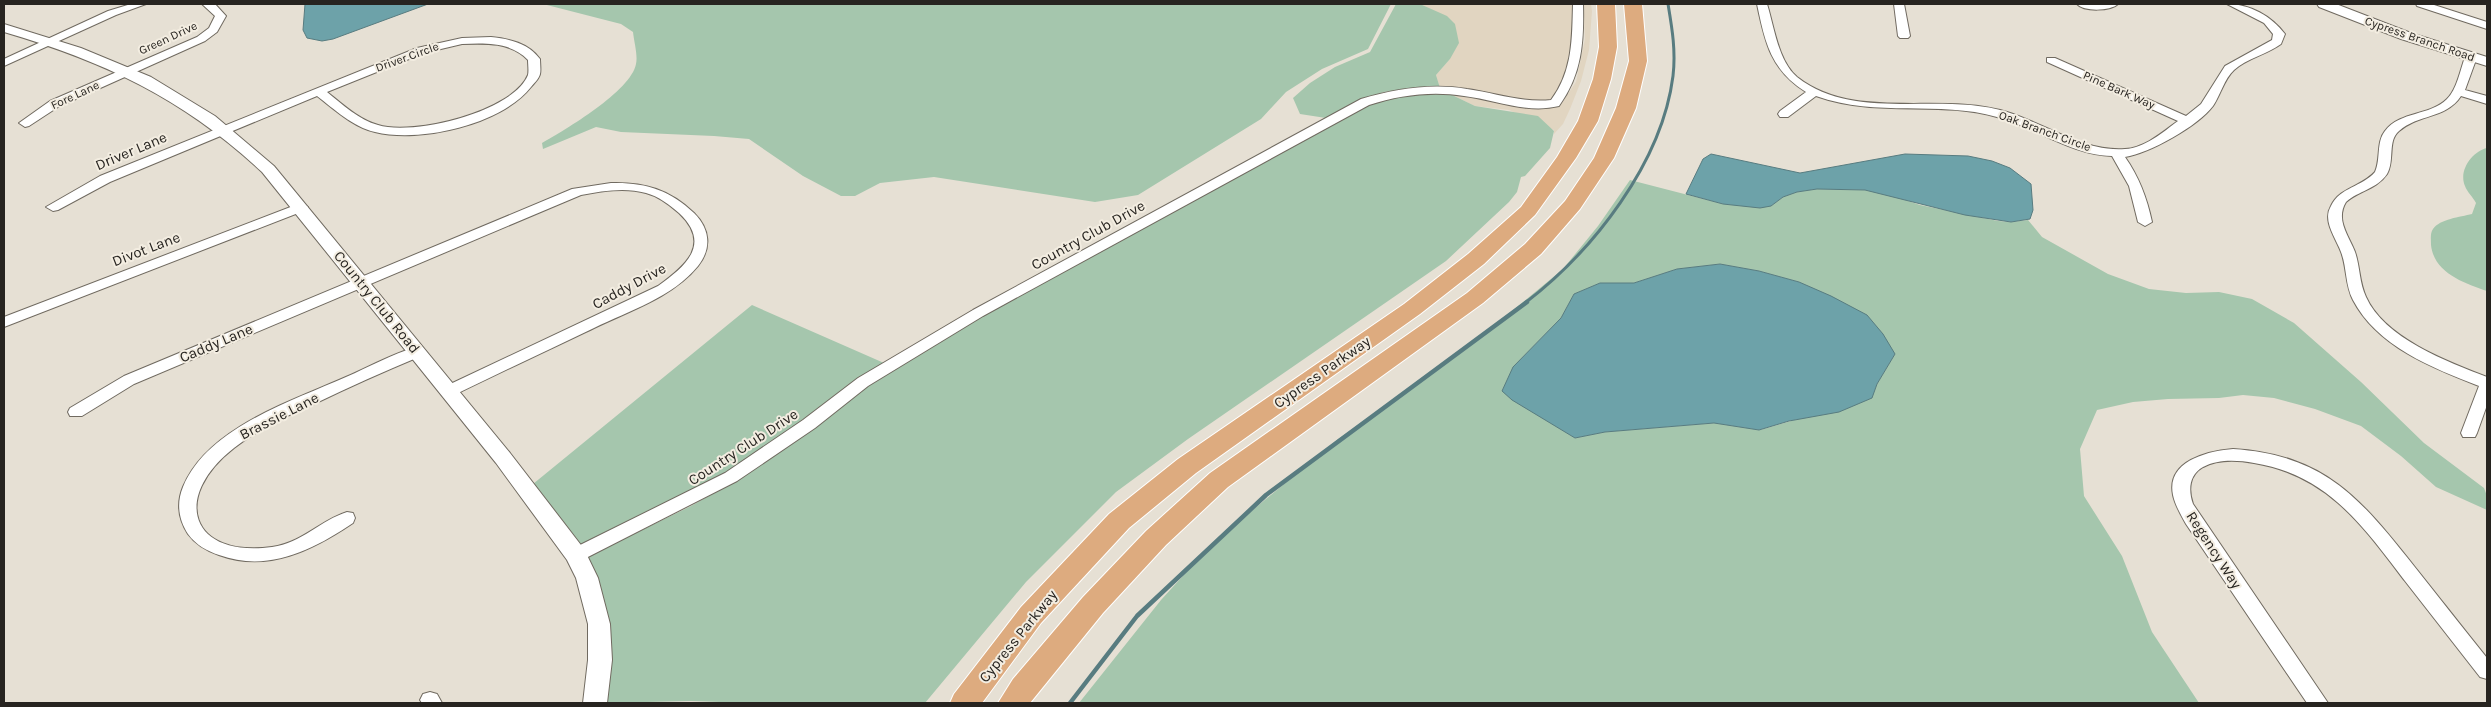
<svg xmlns="http://www.w3.org/2000/svg" width="2491" height="707" font-family="Karla,sans-serif">
<style>
.commercial{fill:#e1d5c1}
.green{fill:#a5c6ad;fill-rule:evenodd}
.water{fill:#6da2a9;stroke:#587c80}
.lines{fill:none;stroke-linecap:round;stroke-linejoin:round}
.stream-far1{stroke:#587c80;stroke-width:3}
.stream{stroke:#587c80;stroke-width:4.5}
.minor-casing{stroke:#706a60;stroke-width:2}
.tertiary-casing{stroke:#706a60;stroke-width:2}
.primary-casing{stroke:#fff;stroke-width:2}
.minor{fill:#fff;fill-rule:evenodd}
.tertiary{fill:#fff;fill-rule:evenodd}
.primary{fill:#ddab7f;fill-rule:evenodd}
.labels{text-anchor:middle;dominant-baseline:central;stroke-width:4;stroke-linejoin:round;paint-order:stroke}
.far-street-label{font-size:12px;fill:#272420;stroke:#f3ede1}
.street-label{font-size:15px;fill:#272420;stroke:#f3ede1}
</style>
<rect width="100%" height="100%" fill="#e6e0d4"/>
<path class="commercial" d="M1420,4H1572L1573,37L1564,80L1557,93L1550,100L1540,102L1440,88L1436,75L1450,59L1430,9Z
M1583,4H1591L1592,11L1589,50L1581,81L1570,109L1563,124L1554,134V130L1509,110L1475,106L1450,94L1529,108H1549L1561,104L1576,82L1585,39Z"/>
<path class="green" d="M543,4H1391L1368,49L1322,69L1286,92L1261,119L1138,195L1095,202L934,177L880,183L855,196H841L803,176L749,139L714,136L621,132L596,127L543,149L542,143C565,130 631,91 636,64C638,55 634,42 633,32L621,24Z
M1396,4H1420L1447,16L1455,24L1459,43L1450,59L1436,75L1440,88L1421,87L1384,92L1360,100L1326,118L1300,114L1293,98L1310,83L1335,67L1370,52Z
M1425,92L1450,94L1475,106L1538,116L1554,131L1550,148L1525,176L1521,177L1517,192L1509,202L1446,261L1188,439L1116,492L1026,582L925,703H748L691,701L604,703L607,686L587,557L691,506L737,480L868,385L987,313L1369,105L1391,97Z
M2487,148V291C2464,283 2434,273 2431,245C2431,240 2430,233 2433,229C2440,219 2460,217 2472,214L2476,203C2473,197 2467,192 2465,186C2458,170 2473,151 2487,148Z
M1630,180L1723,204L1771,206L1783,197L1797,192L1817,189L1865,190L1885,193L1920,205L1998,221L2011,222L2028,220L2042,237L2108,274L2149,289L2186,293L2219,292L2252,299L2294,323L2361,382L2424,443L2484,488L2487,496V510L2436,487L2401,456L2361,426L2315,409L2274,398L2243,395L2219,398L2168,399L2133,402L2097,410L2080,449L2084,496L2122,556L2152,632L2199,703H1079L1161,600L1212,544L1338,439L1465,350L1563,269L1598,226ZM1720,264L1759,271L1799,282L1895,354L1877,384L1871,398L1760,430L1715,423L1605,432L1575,438L1549,421L1513,367L1561,318L1574,294L1600,283H1634L1677,269Z
M752,305L884,363L727,473L581,547L533,484Z"/>
<path class="water" d="M305,4H428L333,39L322,41L307,38L303,30Z
M1711,154L1800,173L1905,154L1968,156L1992,161L2010,168L2031,184L2033,210L2030,219L2011,222L1965,215L1865,190L1817,189L1797,192L1783,197L1771,206L1760,208L1723,204L1686,194L1703,159Z
M1720,264L1759,271L1799,282L1831,296L1867,315L1883,334L1895,354L1877,384L1872,398L1839,412L1789,421L1759,430L1714,423L1605,432L1575,438L1512,400L1502,391L1513,367L1561,318L1574,294L1600,283H1634L1677,269Z"/>
<g class="lines">
<path class="stream-far1" d="M1525,303C1593,251 1662,163 1673,76C1676,51 1672,28 1668,4"/>
<path class="stream" d="M1070,703L1137,616L1266,495L1527,302"/>
<g class="minor-casing">
<path id="minor" d="M131,4H146L116,15L4,66V59L108,11Z
M202,4H215L226,16L217,32L205,41L58,107L29,126L25,127L19,123L50,101L197,37L209,28L215,16Z
M1573,4H1583C1584,42 1582,74 1559,106C1527,114 1496,100 1464,96C1432,91 1400,95 1369,105L983,316L868,386L815,428L737,481L582,560L576,562L570,560L567,555L570,550L725,473L803,420L858,378L973,310L1361,99C1395,89 1431,83 1467,89C1496,93 1522,103 1551,100C1573,71 1572,38 1573,4Z
M1757,4H1767C1774,26 1778,61 1797,77C1856,123 1940,91 2007,112C2046,124 2083,152 2125,149C2145,148 2163,132 2178,121L2047,62V58H2055L2186,116L2201,104L2225,66L2272,40L2273,34L2264,23L2227,4C2250,4 2271,16 2285,34L2281,44C2266,55 2247,58 2234,70C2224,79 2221,94 2213,106C2198,126 2150,153 2125,157C2139,177 2147,198 2152,222L2145,226L2138,222L2129,186L2112,156C2071,155 2035,127 1997,117C1938,100 1878,118 1816,96L1788,117H1780L1778,114L1780,111L1806,92C1771,70 1765,43 1757,4Z
M1894,4H1904L1910,36L1908,38H1900L1898,36Z
M2077,4H2118C2111,11 2084,12 2077,4Z
M2416,4H2431L2487,22V29L2417,6Z
M491,37C510,39 528,43 540,59C540,64 541,70 540,74C539,79 534,83 531,87C501,125 420,143 375,132C353,127 334,109 317,96L110,182L58,210L53,211L46,207L100,176L417,48L462,38ZM462,44C486,43 511,42 528,60C528,64 529,71 528,75C513,112 413,136 378,125C359,120 342,104 327,92L424,53Z
M2471,54L2477,57L2465,90L2487,96V104L2461,96C2446,119 2418,114 2399,131C2387,141 2395,161 2387,174C2377,189 2358,191 2346,202C2335,220 2349,236 2355,252C2360,266 2359,282 2366,297C2384,338 2448,362 2487,377V405L2477,433L2475,437H2463L2461,433L2479,386C2432,368 2377,346 2353,300C2345,285 2347,267 2341,252C2336,238 2322,221 2331,206C2340,187 2362,187 2375,172C2381,159 2376,142 2385,131C2400,111 2430,116 2447,99C2457,89 2460,71 2465,57Z
M611,183C645,182 670,190 694,213C710,229 712,248 698,266C673,297 629,311 594,328C548,350 501,372 454,395H444L441,391L444,387L658,286C686,266 712,244 679,213C670,205 658,196 646,193C625,187 602,191 581,195L134,384L82,416H70L68,412L70,408L124,376L572,189Z
M301,203L308,207L306,210L4,327V317Z
M416,347L421,348L423,352L421,356C385,371 349,387 314,404C286,416 258,429 234,448C171,497 190,558 272,547C302,543 321,520 347,512L353,513L355,518L353,523C313,550 268,573 219,555C207,551 196,545 188,534C179,520 176,504 183,487C207,428 292,401 346,377C369,367 392,354 416,347Z
M2233,449C2325,455 2360,498 2414,566C2438,596 2462,627 2487,658V679L2480,677C2455,645 2430,613 2405,581C2363,526 2328,475 2254,463C2237,460 2218,459 2203,467C2189,475 2188,490 2193,504L2328,703H2307L2186,524C2181,515 2175,505 2173,495C2166,461 2208,451 2233,449Z
M430,692L437,694L442,703H422L420,700L423,694Z"/>
</g>
<g class="tertiary-casing">
<path id="tertiary" d="M2317,4H2336L2411,33L2487,57V66L2401,39L2319,7Z
M4,24L81,48L151,77L215,116L274,166L510,453L584,549L598,578L610,624L612,660L607,703H583L588,660V624L576,578L567,560L496,463L262,172C184,99 106,62 4,32Z"/>
</g>
<g class="primary-casing">
<path id="primary" d="M1597,4H1615L1617,47L1611,79L1598,121L1576,158L1535,215L1484,264L1420,314L1196,473L1129,528L1041,623L982,703H950L954,694L1021,607L1109,514L1178,459L1404,304L1468,254L1521,207L1557,157L1578,121L1593,79L1599,47Z
M1624,4H1642L1647,61L1636,108L1614,158L1580,209L1541,254L1483,303L1228,487L1166,545L1103,613L1030,703H998L1013,679L1083,597L1146,531L1210,473L1467,293L1525,244L1565,201L1594,158L1616,108L1629,61Z"/>
</g>
<use href="#minor" class="minor"/>
<use href="#tertiary" class="tertiary"/>
<use href="#primary" class="primary"/>
</g>
<g class="labels">
<g class="far-street-label">
<text transform="translate(168 38) rotate(-25)">Green Drive</text>
<text transform="translate(2420 39) rotate(19)">Cypress Branch Road</text>
<text transform="translate(407 57) rotate(-20)">Driver Circle</text>
<text transform="translate(2119 90) rotate(24)">Pine Bark Way</text>
<text transform="translate(75 95) rotate(-25)">Fore Lane</text>
<text transform="translate(2045 131) rotate(20)">Oak Branch Circle</text>
</g>
<g class="street-label">
<text transform="translate(131 151) rotate(-23)">Driver Lane</text>
<text transform="translate(1088 235) rotate(-29)">Country Club Drive</text>
<text transform="translate(146 249) rotate(-21)">Divot Lane</text>
<text transform="translate(629 286) rotate(-28)">Caddy Drive</text>
<text transform="translate(377 302) rotate(51)">Country Club Road</text>
<text transform="translate(216 343) rotate(-23)">Caddy Lane</text>
<text transform="translate(1322 372) rotate(-35)">Cypress Parkway</text>
<text transform="translate(279 416) rotate(-27)">Brassie Lane</text>
<text transform="translate(743 447) rotate(-33)">Country Club Drive</text>
<text transform="translate(2214 550) rotate(57)">Regency Way</text>
<text transform="translate(1018 636) rotate(-51)">Cypress Parkway</text>
</g>
</g>
<rect width="2491" height="707" fill="none" stroke="#272420" stroke-width="10"/>
</svg>
